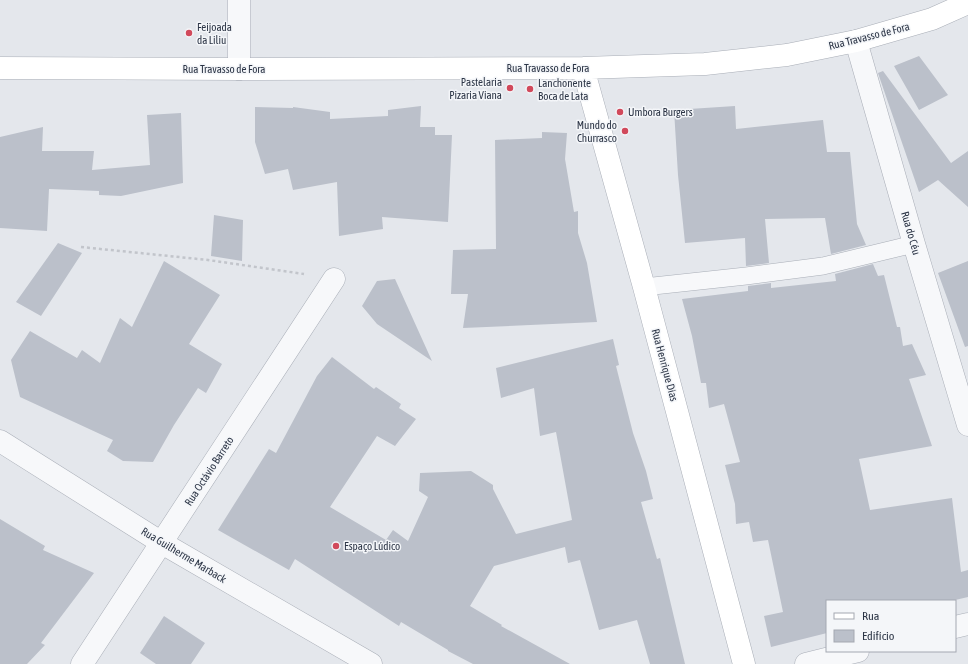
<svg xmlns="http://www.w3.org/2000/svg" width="968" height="664" font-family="'Asap Condensed',sans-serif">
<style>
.building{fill:#bbc0ca}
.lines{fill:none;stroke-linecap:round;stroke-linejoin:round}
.lane-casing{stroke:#a9aeb7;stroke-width:18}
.street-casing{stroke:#a9aeb7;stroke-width:23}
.secondary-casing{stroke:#a9aeb7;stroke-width:23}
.path{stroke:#c2c5cb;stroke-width:2.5;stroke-dasharray:3 3;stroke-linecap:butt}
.lane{stroke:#f7f8fa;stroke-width:17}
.street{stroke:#f7f8fa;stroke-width:22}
.secondary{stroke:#fff;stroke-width:22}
.poi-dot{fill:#d1495b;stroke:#f4f6f9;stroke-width:1.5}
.labels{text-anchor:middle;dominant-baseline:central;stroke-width:3;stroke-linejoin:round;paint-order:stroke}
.poi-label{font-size:11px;fill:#2b3445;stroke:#f4f6f9;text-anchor:start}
.street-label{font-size:11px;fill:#2b3445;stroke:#f4f6f9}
</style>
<rect width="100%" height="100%" fill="#e4e7ec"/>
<path class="building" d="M919,56L948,95L919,110L894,66Z
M883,71L951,163L968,151V207L938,180L919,192L880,79L878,73Z
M421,106L420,127H435V135H452L448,222L382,217L383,229L339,236L337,182L293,190L288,169L265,174L255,142V107L293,108V107L330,112V119L388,116V110Z
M735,106L736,129L823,120L827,152H850L857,224L866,245L831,254L825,218L765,219L769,263L746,266L745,238L685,243L678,175L674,110Z
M181,113L183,183L121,196L99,195V191L49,189L47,231L0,228V137L43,127L42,151H94L92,170L150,165L147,115Z
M542,132L567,133L565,159L574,212L578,211V233L587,263L597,322L463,328L468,294H451L453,250L496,249L495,140L542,138Z
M214,215L243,220L242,261L211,256Z
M58,243L82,253L41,316L16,302Z
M164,261L220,295L189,344L222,364L206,393L198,388L174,425L153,462L123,461L107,451L113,440L20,397L11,360L30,331L77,358L82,350L100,363L120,318L132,327Z
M968,261V346L965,347L938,273Z
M873,264L878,276L884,275L897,327H900L903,346L912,344L926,375L909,379L932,446L859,459L870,510L952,498L961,572L968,570V597L951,601H827V633L771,647L764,616L783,612L768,540L753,542L749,522L736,524L735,504L725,465L740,462L724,404L709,408L706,383H701L692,336L682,299L748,291V286L771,283V288L836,281L835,274Z
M395,279L418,330L432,361L377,324L362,306L377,281Z
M613,339L619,365L616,366L633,433L646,471L653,499L641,502L657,559L660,558L685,664H650L637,620L599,630L580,560L568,563L565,547L494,566L470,606L502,625L501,626L570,664H473L448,651V650L401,622L399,626L295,559L289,570L218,530L269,449L276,453L317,376L332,357L374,389L376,387L401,404L399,408L416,419L395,446L377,436L330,507L386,540L393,530L408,541L428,497L419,491L420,473L471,471L493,485V489L516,534L572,520L556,432L540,436L534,388L501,398L496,368Z
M0,519L45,546L43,550L94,573L41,643L45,645L27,664H0Z
M164,616L205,643L191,664H156L140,653Z"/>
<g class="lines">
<g class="lane-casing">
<path id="lane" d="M644,287L746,276L823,266L914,244"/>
</g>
<g class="street-casing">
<path id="street" d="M856,41L914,244L968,425
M239,69V0
M0,441L162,543L371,664
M955,627L968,624
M82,664L334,279
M806,664L858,651"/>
</g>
<g class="secondary-casing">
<path id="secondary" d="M0,68L239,69L583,68L705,64L787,55L856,41L932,19L968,3
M583,68L644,287L744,664"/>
</g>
<path class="path" d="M81,247L208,260L304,274"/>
<use href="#lane" class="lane"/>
<use href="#street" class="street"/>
<use href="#secondary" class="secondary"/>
</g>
<g class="poi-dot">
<circle cx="189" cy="33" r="4"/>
<circle cx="510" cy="88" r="4"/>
<circle cx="530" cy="89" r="4"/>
<circle cx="620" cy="112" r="4"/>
<circle cx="625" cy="131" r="4"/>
<circle cx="336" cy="546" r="4"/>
</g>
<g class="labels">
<g class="poi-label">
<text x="197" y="27">Feijoada<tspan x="197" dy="13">da Liliu</tspan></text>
<text x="502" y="82" text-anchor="end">Pastelaria<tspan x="502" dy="13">Pizaria Viana</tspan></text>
<text x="538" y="83">Lanchonente<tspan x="538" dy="13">Boca de Lata</tspan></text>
<text x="628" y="112">Umbora Burgers</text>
<text x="617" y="125" text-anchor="end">Mundo do<tspan x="617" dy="13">Churrasco</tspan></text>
<text x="344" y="546">Espaço Lúdico</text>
</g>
<g class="street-label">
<text transform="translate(869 36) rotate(-14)">Rua Travasso de Fora</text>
<text x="548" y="68">Rua Travasso de Fora</text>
<text x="224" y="69">Rua Travasso de Fora</text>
<text transform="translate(911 233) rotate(74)">Rua do Céu</text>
<text transform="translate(665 365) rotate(75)">Rua Henrique Dias</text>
<text transform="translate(209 471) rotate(-57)">Rua Octávio Barreto</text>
<text transform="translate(184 555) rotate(31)">Rua Guilherme Marback</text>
</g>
</g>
<rect x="826" y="600" width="130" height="52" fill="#f4f6f9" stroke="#a4a8b1"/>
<rect x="834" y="613" width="20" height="6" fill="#ffffff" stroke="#a4a8b1"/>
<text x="862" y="620" font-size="12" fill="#2b3445">Rua</text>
<rect x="834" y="630" width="20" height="12" fill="#bbc0ca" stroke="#a4a8b1"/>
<text x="862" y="640" font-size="12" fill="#2b3445">Edifício</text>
</svg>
